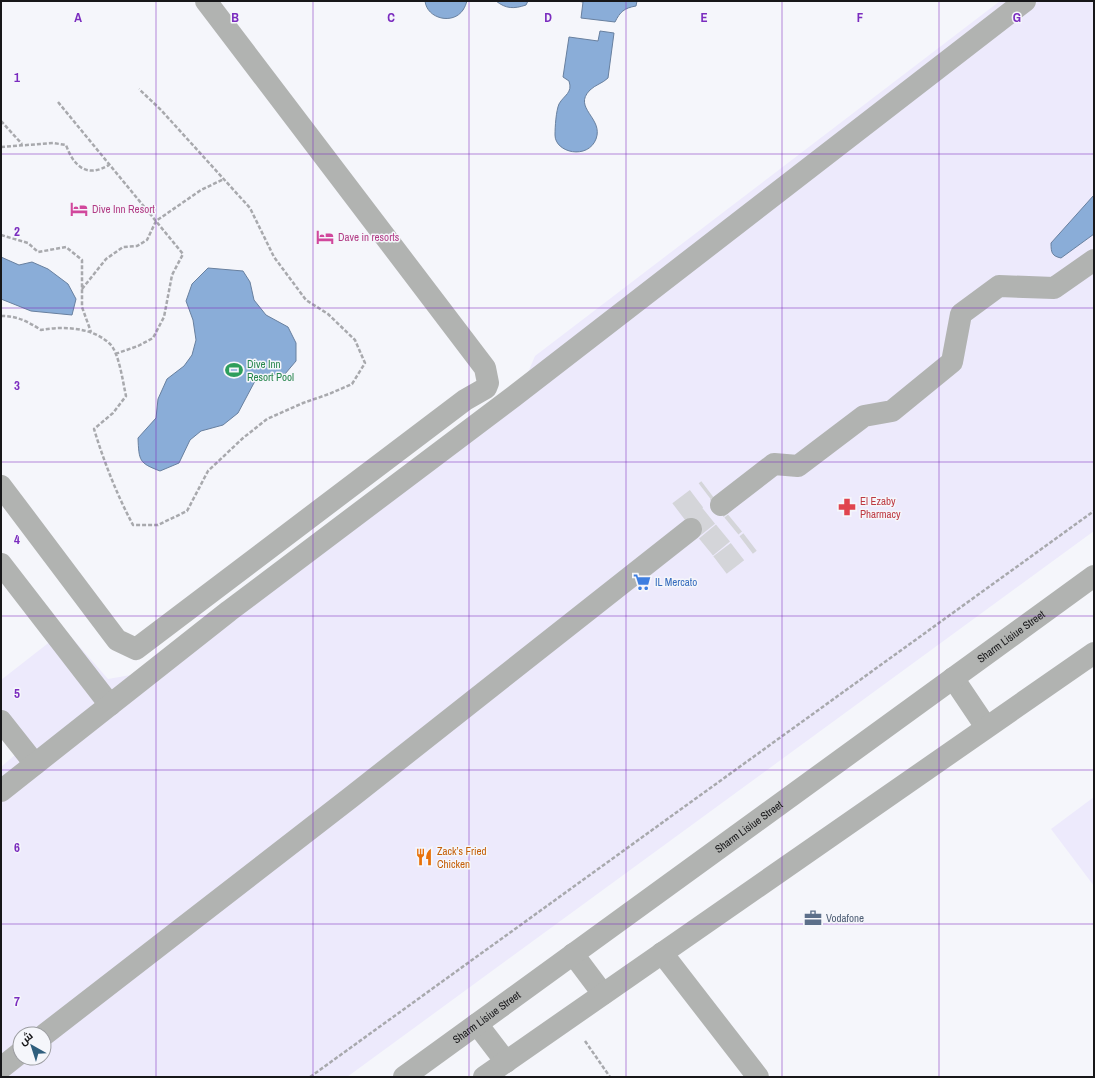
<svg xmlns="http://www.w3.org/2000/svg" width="1095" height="1078" font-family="'Archivo Narrow',Cairo,sans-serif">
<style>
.commercial{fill:#edeafc;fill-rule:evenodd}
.water{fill:#8aadd8;stroke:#68809f}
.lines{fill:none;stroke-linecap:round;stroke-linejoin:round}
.minor-tunnel{stroke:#d4d5d9;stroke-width:22;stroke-dasharray:22 11;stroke-linecap:butt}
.path{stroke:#a8a9ad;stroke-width:2.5;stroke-dasharray:4 2;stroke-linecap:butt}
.minor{stroke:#b1b3b1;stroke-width:22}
.grid{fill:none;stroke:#7b2cbf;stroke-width:1;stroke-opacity:0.55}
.labels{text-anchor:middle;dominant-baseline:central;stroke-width:3;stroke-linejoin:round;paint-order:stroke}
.hotel-label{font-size:11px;fill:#b23c85;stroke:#f5f6fb;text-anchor:start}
.leisure-label{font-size:11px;fill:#27864d;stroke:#f5f6fb;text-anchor:start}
.health-label{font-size:11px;fill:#be3a42;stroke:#f5f6fb;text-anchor:start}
.shop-label{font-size:11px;fill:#366cbe;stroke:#f5f6fb;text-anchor:start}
.street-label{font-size:11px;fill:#171719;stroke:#f5f6fb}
.food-label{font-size:11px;fill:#c56008;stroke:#f5f6fb;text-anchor:start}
.service-label{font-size:11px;fill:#4e5e75;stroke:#f5f6fb;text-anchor:start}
.grid-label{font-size:13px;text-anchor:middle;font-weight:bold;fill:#7b2cbf;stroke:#f5f6fb;stroke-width:3;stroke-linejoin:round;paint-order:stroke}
</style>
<rect width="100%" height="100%" fill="#f5f6fb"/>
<path class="commercial" d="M1000,1H1094V531L347,1077H1V767L16,754L1,735V680L65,630L108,679L142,673L524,382L535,356ZM20,1034H44V1058H20Z
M1094,797V886L1051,829Z"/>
<path class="water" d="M425,1H467C466,4 465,7 463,10C453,25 427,19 425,1Z
M496,1H528L526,5C514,9 506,9 496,1Z
M577,1H637L636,6C624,8 620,12 615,22L581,18L583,2Z
M600,31L614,33L608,78C603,83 595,85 590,90C572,108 604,118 596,139C588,160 555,153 555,135C555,127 556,111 559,104C564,95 573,93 569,81L563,77L569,37L598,41Z
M1094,195V234L1061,258C1052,256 1051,253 1051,243Z
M1,257L19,265L32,262L48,269L68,284L76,299L72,315L31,311L1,299Z
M208,268L243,271L250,282L254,300L266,315L288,327L296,343V361L285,374L267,375L255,381L238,413L223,425L201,431L190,440L179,463L160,471C139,463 139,461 138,438L156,418L158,399L167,379L184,366L192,355L196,340L193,320L186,301L192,284Z"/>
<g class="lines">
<path class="minor-tunnel" d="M679,512L708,490
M691,529L721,505
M706,547L735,523
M720,565L750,542"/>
<path class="path" d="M58,102L183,254L172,275L164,317L153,338L138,346L115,354
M1,121L22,144
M1,147L53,143L66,145C74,167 87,178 109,165
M1,235L28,243L38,252L66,247L82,260V307L91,332
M82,289L106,259L123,247L137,246L147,240L156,221L201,190L224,179
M1,316C17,316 27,321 41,330C63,326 91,327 109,343C119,351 123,383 126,396L113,413L94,429C104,462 117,495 133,525H158L187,511L208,471L243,438L267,419L303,403L329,394L352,384L365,363L355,340L328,314L306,300L274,257L250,208L161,110L139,89
M585,1041L610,1077
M310,1077L1094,511"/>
<g class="minor">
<path d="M1,486L117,640L136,649L465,400L486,388L488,383L485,368L206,1"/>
<path d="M721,505L774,464L798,466L864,416L892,411L952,362L961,314L999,286L1054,288L1094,260"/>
<path d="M1,564L110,705"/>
<path d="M953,678L986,727"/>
<path d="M1,721L35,764"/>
<path d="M1,791L229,611L513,397L1025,1"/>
<path d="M662,953L758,1077"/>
<path d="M573,954L603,994"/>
<path d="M477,1024L506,1062"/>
<path d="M44,1035L350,798L691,529"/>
<path d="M1,1068L20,1053"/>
<path id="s1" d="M404,1077L1094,576"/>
<path d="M484,1077L1094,653"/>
</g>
</g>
<path class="grid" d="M156,1V1077M313,1V1077M469,1V1077M626,1V1077M782,1V1077M939,1V1077M1,154H1094M1,308H1094M1,462H1094M1,616H1094M1,770H1094M1,924H1094"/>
<defs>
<g id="hotel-bare" transform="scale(1.38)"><path d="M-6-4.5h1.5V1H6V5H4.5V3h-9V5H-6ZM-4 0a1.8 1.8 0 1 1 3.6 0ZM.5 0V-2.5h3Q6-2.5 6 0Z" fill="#d1479c" stroke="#f5f6fb" stroke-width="2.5" paint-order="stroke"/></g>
<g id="stadium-bare" transform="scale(1.38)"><path d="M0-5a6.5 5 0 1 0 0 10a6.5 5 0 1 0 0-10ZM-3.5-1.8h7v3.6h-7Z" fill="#2e9e5b" stroke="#f5f6fb" stroke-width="2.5" paint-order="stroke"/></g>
<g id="pharmacy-bare" transform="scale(1.38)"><path d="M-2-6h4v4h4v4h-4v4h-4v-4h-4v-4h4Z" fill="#e0444e" stroke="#f5f6fb" stroke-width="2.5" paint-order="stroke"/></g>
<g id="supermarket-bare" transform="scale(1.38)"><path d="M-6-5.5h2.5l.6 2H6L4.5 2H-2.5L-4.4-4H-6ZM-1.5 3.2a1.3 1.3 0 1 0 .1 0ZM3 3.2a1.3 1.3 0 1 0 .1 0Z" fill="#3f7fe0" stroke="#f5f6fb" stroke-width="2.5" paint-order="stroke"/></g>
<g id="restaurant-bare" transform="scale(1.38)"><path d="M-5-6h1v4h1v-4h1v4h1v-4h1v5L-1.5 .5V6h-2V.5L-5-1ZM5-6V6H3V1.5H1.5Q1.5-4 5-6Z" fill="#e8710a" stroke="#f5f6fb" stroke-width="2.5" paint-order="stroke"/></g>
<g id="office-bare" transform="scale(1.38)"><path d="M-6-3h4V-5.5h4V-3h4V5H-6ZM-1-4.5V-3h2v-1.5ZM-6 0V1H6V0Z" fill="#5c6f8a" stroke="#f5f6fb" stroke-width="2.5" paint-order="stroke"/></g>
</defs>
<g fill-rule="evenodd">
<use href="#hotel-bare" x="79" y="209"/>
<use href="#hotel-bare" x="325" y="237"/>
<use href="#stadium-bare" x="234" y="370"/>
<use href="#pharmacy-bare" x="847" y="507"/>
<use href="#supermarket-bare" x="642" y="582"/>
<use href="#restaurant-bare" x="424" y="857"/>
<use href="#office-bare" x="813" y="918"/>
</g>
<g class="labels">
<g class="hotel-label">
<text x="92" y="209">Dive Inn Resort</text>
<text x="338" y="237">Dave in resorts</text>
</g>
<g class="leisure-label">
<text x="247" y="364">Dive Inn<tspan x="247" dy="13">Resort Pool</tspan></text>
</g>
<g class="health-label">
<text x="860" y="501">El Ezaby<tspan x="860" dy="13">Pharmacy</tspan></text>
</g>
<g class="shop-label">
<text x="655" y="582">IL Mercato</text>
</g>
<g class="street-label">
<text stroke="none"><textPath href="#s1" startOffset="750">Sharm Lisiue Street</textPath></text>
<text stroke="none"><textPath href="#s1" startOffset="426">Sharm Lisiue Street</textPath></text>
<text stroke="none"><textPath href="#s1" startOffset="102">Sharm Lisiue Street</textPath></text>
</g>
<g class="food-label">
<text x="437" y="851">Zack’s Fried<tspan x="437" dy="13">Chicken</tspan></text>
</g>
<g class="service-label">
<text x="826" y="918">Vodafone</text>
</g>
</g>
<g class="grid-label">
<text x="78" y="22">A</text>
<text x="235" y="22">B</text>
<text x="391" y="22">C</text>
<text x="548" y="22">D</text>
<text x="704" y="22">E</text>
<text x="860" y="22">F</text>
<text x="1017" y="22">G</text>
<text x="17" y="82">1</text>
<text x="17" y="236">2</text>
<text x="17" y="390">3</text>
<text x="17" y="544">4</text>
<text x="17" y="698">5</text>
<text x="17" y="852">6</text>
<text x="17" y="1006">7</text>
</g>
<rect width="1095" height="1078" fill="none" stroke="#171719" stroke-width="4"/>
<g transform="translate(32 1046) rotate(321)"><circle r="19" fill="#f5f6fb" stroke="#9c9da1"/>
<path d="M0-3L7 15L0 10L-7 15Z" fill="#2f5e7d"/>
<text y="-6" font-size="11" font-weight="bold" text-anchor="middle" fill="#171719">ش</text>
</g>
</svg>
